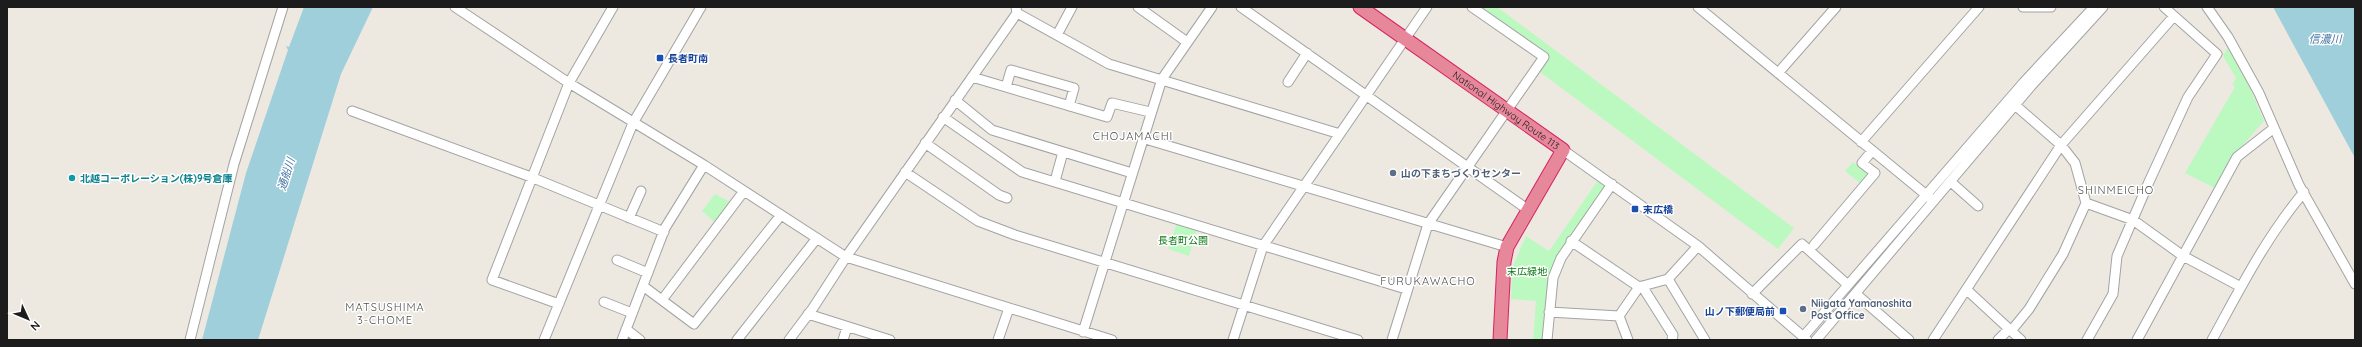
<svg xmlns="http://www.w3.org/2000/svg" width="2362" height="347" font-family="Quicksand,'Noto Sans JP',sans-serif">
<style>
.park{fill:#bcf9c0}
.water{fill:#a0cfdc}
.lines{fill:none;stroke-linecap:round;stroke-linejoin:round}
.minor-casing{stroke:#a3a3a3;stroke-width:11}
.highway-casing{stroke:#d72263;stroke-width:15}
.minor{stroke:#fff;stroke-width:9}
.highway{stroke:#e6879a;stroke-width:13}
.transit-dot{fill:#1a4fb4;stroke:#fff;stroke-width:1.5}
.service-dot{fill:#5c6f8a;stroke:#fff;stroke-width:1.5}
.culture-dot{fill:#0f9aa8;stroke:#fff;stroke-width:1.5}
.labels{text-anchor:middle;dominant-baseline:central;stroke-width:3;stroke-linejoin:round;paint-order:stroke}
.transit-label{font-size:10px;font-weight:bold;fill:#164399;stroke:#fff;text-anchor:start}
.street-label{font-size:10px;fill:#1c1c1c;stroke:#fff}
.service-label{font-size:10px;font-weight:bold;fill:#4e5e75;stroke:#fff;text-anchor:start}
.culture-label{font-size:10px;font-weight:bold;fill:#0d838f;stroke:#fff;text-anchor:start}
.park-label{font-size:10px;fill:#0a7912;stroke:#fff}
.water-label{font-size:11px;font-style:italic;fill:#4576a3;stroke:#fff}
.neighbourhood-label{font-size:11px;letter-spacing:1px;fill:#4f4f4f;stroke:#fff}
</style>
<rect width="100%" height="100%" fill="#ede9e1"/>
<path class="park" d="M1475,7H1497L1504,12L1794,228L1778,249L1540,72L1549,59Z
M2228,47L2250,88L2264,121L2235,154L2215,188L2185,173L2235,87L2232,85L2236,78L2223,56Z
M1853,162L1866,172V177L1861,184L1845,171Z
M1601,176L1612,184L1561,258L1547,340H1533L1536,301L1511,299L1512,268L1526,236L1549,251Z
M715,194L732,203L716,223L702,211Z
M1177,223L1197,230L1189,256L1168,249Z"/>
<path class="water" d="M304,7H373L341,74L258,340H202L246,173L288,50L286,46L289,47Z
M2273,7H2355V158Z"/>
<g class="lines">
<g class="minor-casing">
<path id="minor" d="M455,7L569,83L704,165L846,257L1112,340
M1138,7L1187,42
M1241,7L1527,209
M1698,7L1930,198
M2023,7H2051
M2207,7L2228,37L2259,93L2299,185L2355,284
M1017,13L1109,64L1340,134
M1057,35L1072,7
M1778,73L1836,7
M972,77L1107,117L1112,103L1150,112
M1288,82L1307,53
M1006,87L1011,70L1074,88L1069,106
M955,100L992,130L1132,173
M352,111L531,177L664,232
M943,117L1022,172L1406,289
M1142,138L1507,247
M1861,142L1979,7
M925,143L999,195L1007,198
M1563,150L1698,246L1807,340
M905,172L978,221L1015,235L1358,340
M1055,181L1063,152
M1951,182L1978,206
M2086,203L2133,220L2183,256L2241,287
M629,218L641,191
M1571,241L1639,287
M1814,245L1875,173L1862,163L1872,151
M617,260L648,273
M1668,279L1705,340
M643,286L694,324L781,215
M1642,286L1673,335L1672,340
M1967,290L2021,340
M1752,294L1802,244L1848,285
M1856,294L1909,340
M662,300L744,191
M604,302L632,313
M559,304L492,280L569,83L613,7
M1549,312L1619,316
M808,314L890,340
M626,329L640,340
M2011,331L2029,309L2063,254L2086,203L2075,163L2061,145L2015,105
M1083,332L1162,79L1212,7
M1803,337L2024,82L2094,7
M190,340L234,164L283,7
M544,340L633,123L701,7
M622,340L665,228L704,165
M737,340L817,238
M789,340L813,308L846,257L1017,13L1016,7
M843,340L847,327
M998,340L1009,308
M1233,340L1263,246L1427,7
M1392,340L1428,224L1544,57L1472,7
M1547,340L1553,278L1561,258L1612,184
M1628,340L1619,316L1639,287L1668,279L1698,246
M1816,340L2031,86L2103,7
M1933,340L2061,145L2174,16
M1998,340L2009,329
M2087,340L2113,294L2117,256L2148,184L2188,97L2217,54L2164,7
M2137,340L2237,157L2274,128
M2212,340C2240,289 2266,237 2304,192"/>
</g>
<g class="highway-casing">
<g id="highway">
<path id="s1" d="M1360,7L1563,150L1507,247L1504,262L1500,340"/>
</g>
</g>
<use href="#minor" class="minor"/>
<use href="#highway" class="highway"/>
</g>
<g class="transit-dot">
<rect x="656" y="54" width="8" height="8" rx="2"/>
<rect x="1631" y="205" width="8" height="8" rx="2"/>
<rect x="1779" y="307" width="8" height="8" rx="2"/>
</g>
<g class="service-dot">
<circle cx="1393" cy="173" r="4"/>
<circle cx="1803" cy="309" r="4"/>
</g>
<circle class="culture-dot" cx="72" cy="178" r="4"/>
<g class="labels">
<g class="transit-label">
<text x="668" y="58">長者町南</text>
<text x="1643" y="209">末広橋</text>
<text x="1775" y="311" text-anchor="end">山ノ下郵便局前</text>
</g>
<g class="street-label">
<text stroke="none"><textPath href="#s1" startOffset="179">National Highway Route 113</textPath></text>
</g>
<g class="service-label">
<text x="1401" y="173">山の下まちづくりセンター</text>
<text x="1811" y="303">Niigata Yamanoshita<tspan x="1811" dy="12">Post Office</tspan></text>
</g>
<g class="culture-label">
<text x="80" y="178">北越コーポレーション(株)9号倉庫</text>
</g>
<g class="park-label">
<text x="1183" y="240">長者町公園</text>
<text x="1527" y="271">末広緑地</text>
</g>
<g class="water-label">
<text x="2325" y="39">信濃川</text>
<text transform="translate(286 174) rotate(-72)">通船川</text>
</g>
<g class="neighbourhood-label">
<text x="1133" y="136">CHOJAMACHI</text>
<text x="2116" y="190">SHINMEICHO</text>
<text x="1428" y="281">FURUKAWACHO</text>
<text x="385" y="307">MATSUSHIMA<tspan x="385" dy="13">3-CHOME</tspan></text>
</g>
</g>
<rect width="2362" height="347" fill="none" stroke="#1c1c1c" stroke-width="16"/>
<g transform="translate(28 319) rotate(134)" stroke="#ffffff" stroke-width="3" paint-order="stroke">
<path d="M0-3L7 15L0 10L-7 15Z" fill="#1c1c1c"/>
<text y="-6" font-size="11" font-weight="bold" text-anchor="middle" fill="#1c1c1c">N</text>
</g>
</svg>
